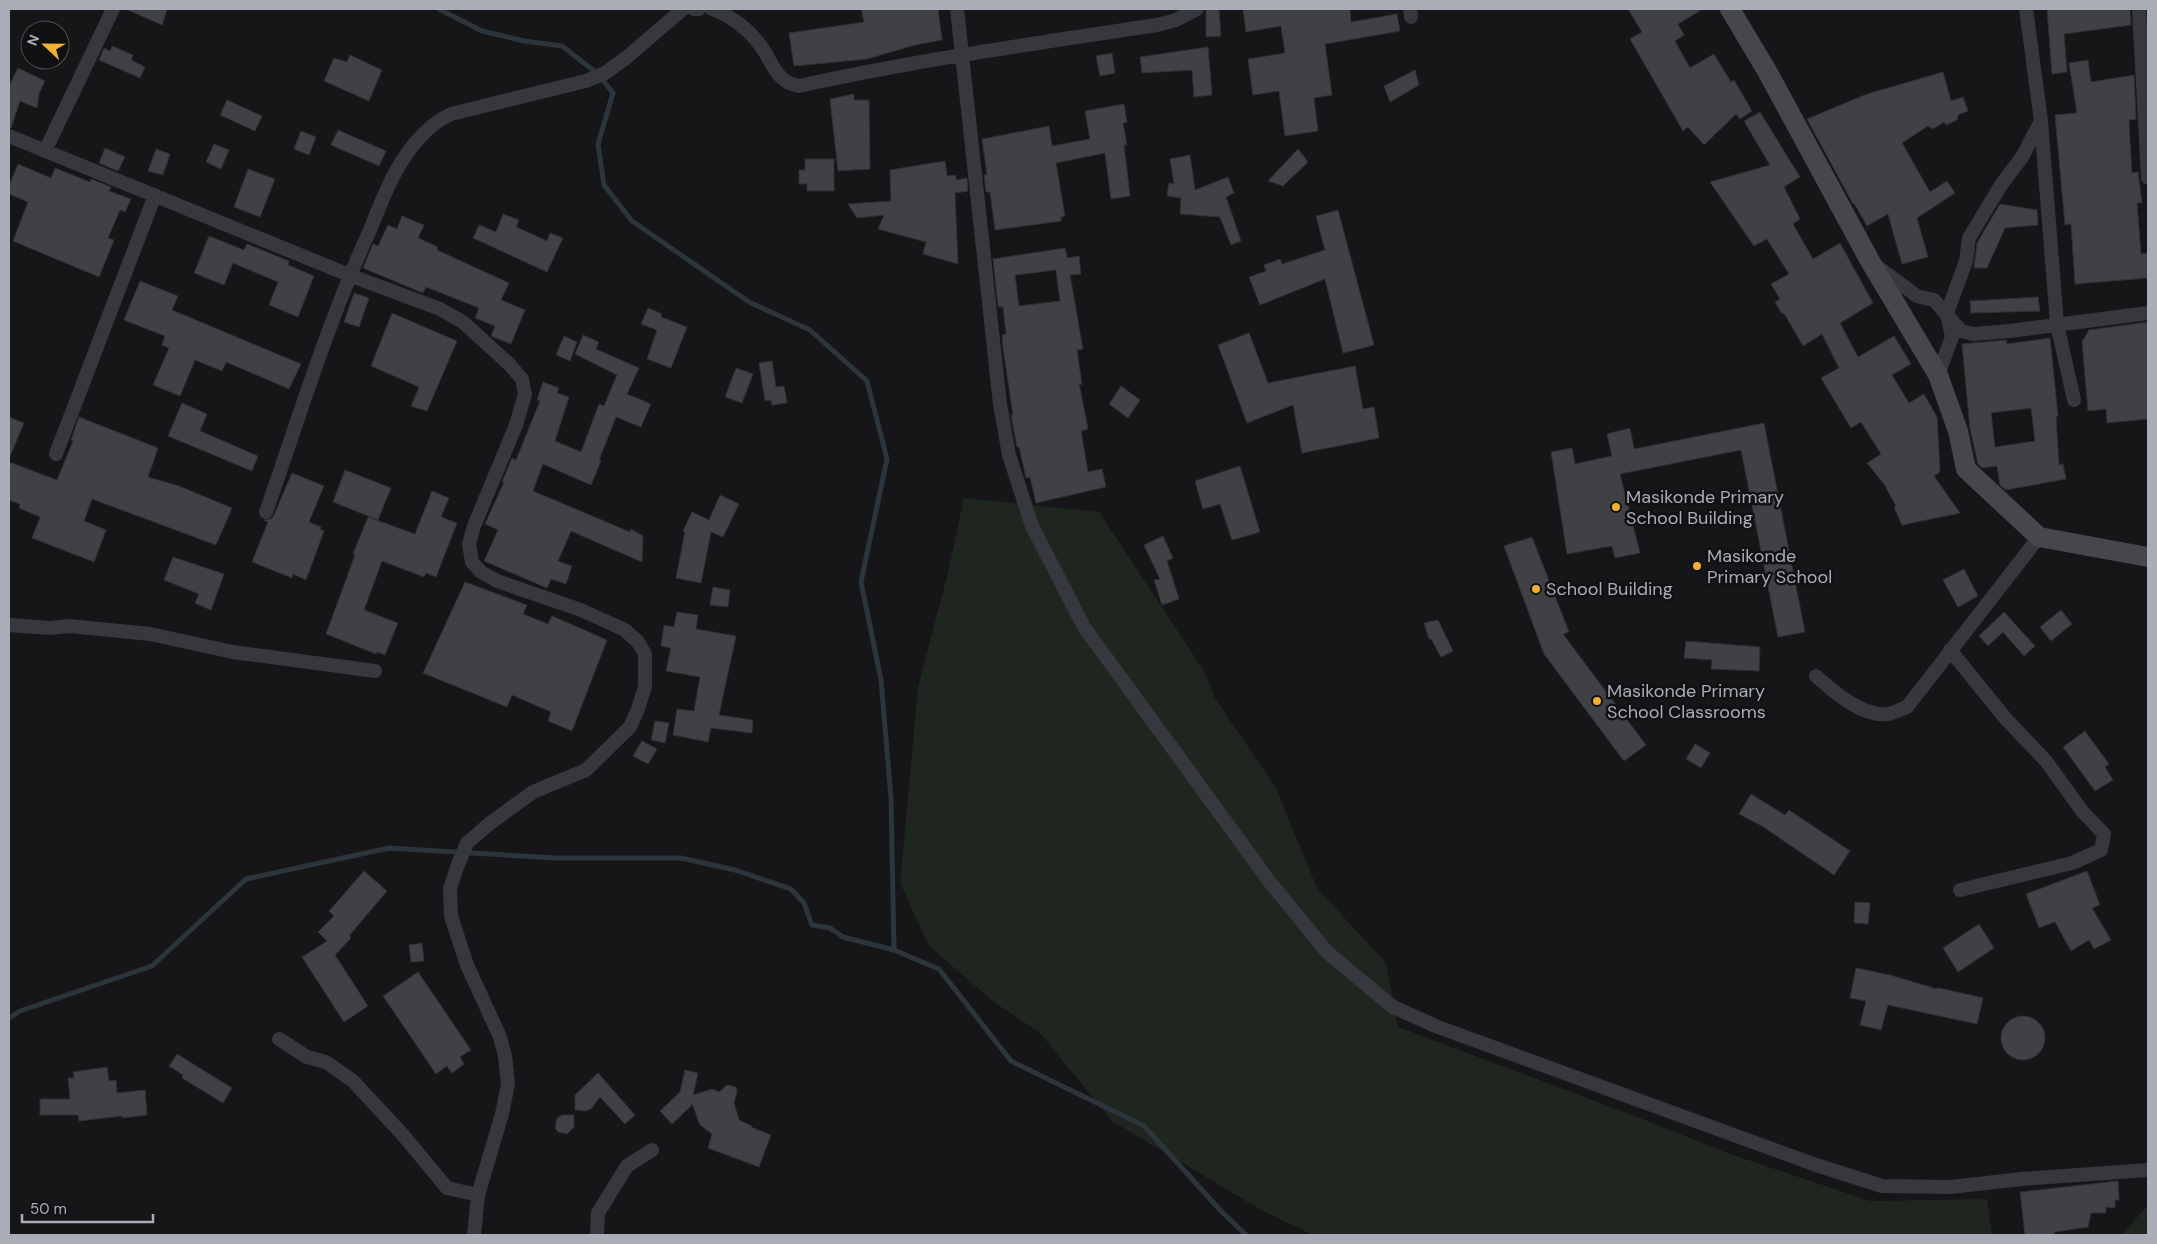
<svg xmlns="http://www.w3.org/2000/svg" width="2157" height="1244" font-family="'DM Sans',sans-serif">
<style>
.green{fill:#1e261f}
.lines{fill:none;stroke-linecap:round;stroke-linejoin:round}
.stream{stroke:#2c353c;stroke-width:5}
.building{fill:#404145;stroke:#303034;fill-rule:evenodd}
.street{stroke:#37383d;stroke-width:14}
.secondary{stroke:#45474d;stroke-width:20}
.poi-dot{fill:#f2b134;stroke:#111113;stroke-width:2}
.labels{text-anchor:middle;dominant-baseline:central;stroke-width:5;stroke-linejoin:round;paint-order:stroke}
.poi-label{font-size:18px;fill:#a8adb8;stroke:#111113;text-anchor:start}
</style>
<rect width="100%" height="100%" fill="#161618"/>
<path class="green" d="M964,498L1099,512L1204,671L1215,698L1276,788L1317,888L1386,963L1398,1027L1627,1113L1730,1154L1870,1201L1987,1199L1992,1235H1313L1263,1211L1112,1121L1040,1033L994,1002L929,946L900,883L918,687L948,573Z
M2148,1205V1235H2122L2124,1232Z"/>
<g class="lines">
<path class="stream" d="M439,9L482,31L524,41L562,46L598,74L613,93L598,144L604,185L632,221L749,302L810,330L867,381L887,459L861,582L881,680L891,798L894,950
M9,1018L20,1011L152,966L246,879L389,848L555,858H681L735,870L791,889L804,903L812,925L830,928L843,937L894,950L939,969L1011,1061L1144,1126L1220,1210L1246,1235"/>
</g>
<path class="building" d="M126,9H167L162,25Z
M861,9H938L942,40L915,45L867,59L794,66L789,33L864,22Z
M1206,9H1219L1221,36L1206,37Z
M1243,9H1350L1351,22L1397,14L1400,31L1325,44L1332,95L1314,98L1318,131L1285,136L1279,91L1253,95L1248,59L1285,53L1281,26L1246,32Z
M1628,9H1703L1678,24L1684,35L1675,41L1690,68L1714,54L1731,82L1734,80L1752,111L1740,119L1736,114L1704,145L1688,127L1683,131L1630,39L1642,32Z
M2047,9H2130L2131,25L2064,34L2067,72L2052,74Z
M112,46L133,55L131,60L145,67L140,78L99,60L104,48L110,51Z
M1208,47L1212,95L1194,97L1192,70L1142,73L1140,57Z
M1112,53L1115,73L1100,76L1096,56Z
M350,55L382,70L369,101L324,81L334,58L347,62Z
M2088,60L2091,82L2134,75L2136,119L2129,120L2130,143L2132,173L2138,172L2142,203H2137L2141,254L2148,253V278L2075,284L2071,224L2065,225L2055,115L2077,113L2069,63Z
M18,68L45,81L39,94L37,108L20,101L11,128L9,127V86Z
M1415,70L1419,85L1390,102L1384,86Z
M1943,72L1951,101L1963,97L1968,111L1958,115L1957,120L1946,125L1944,122L1933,129L1928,126L1902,143L1930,192L1947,181L1955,193L1917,218L1928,257L1902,264L1888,214L1867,226L1854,203L1853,204L1807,119L1867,94Z
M854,94V100H869L870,169L838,171L830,99Z
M227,100L262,116L255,131L220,115Z
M1124,104L1127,122L1123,123L1127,145H1124L1130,196L1111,199L1105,153L1056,163L1065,216L1061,217V221L995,230L990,192H986L984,175H987L982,139L1049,126L1052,146L1090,139L1085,111Z
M1760,112L1800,177L1784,187L1800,219L1793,224L1813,259L1840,243L1873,303L1840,323L1858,357L1894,336L1911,364L1892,375L1909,403L1924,394L1937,417L1940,472L1934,476L1960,513L1902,525L1894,507L1896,506L1884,484L1867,463L1881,454L1861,422L1851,428L1821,378L1839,368L1822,334L1803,346L1784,313L1782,314L1775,302L1780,299L1771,284L1789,274L1767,239L1754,246L1710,182L1770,165L1744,121Z
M338,130L386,151L379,166L331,145Z
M301,131L316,137L309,155L294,149Z
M214,144L229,150L221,169L206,162Z
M105,148L125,157L118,171L99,163Z
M156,149L170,154L163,175L148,171Z
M1298,149L1308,162L1283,186L1268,181Z
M1190,155L1195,190L1228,177L1234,193L1226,197L1241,241L1231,245L1220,217L1180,214L1181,198L1167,196L1169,183L1174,184L1170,159Z
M805,159H834V191H807V184H799V170H805Z
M945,161L947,176L956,175V180L967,178L968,191L955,193L958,264L923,254L926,242L878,229L884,215L857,218L848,204L891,201L890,170Z
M18,164L51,178L55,168L90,182L91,179L111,187L109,191L131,199L125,212L120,210L108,238L114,240L99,277L13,241L28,202L9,194V186Z
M248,169L275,179L260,217L234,207Z
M2000,204L2037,210L2038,225L2005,228L1987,268H1974L1977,243Z
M1338,210L1374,345L1343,353L1325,279L1260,305L1249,277L1266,271L1264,265L1280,259L1282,264L1325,250L1316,216Z
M503,214L519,220L516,227L547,241L550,233L563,238L547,272L473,238L479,225L496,232Z
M402,216L424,225L418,238L438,247L437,250L509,283L501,300L525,310L511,344L491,336L495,326L475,318L479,308L426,287L423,293L363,268L373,244L378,246L388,225L397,229Z
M209,236L244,250L247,244L289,261L288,265L314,276L298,317L269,305L278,282L233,263L224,285L194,273Z
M1065,248L1067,258L1079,256L1081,274L1070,275L1083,349L1077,350L1082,385L1079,383L1088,429L1081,431L1088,472L1102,469L1106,487L1036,503L1030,477L1026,478L1019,447H1017L1011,415H1013L1003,348L1002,335L1006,334L1003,307H998L993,259ZM1056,270L1060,301L1019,306L1015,275Z
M140,281L178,296L172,310L301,364L289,389L226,362L222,371L195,360L180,396L153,385L169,348L162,345L165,336L124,320Z
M354,293L369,298L359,327L344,322Z
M2038,297L2040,311L1971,313L1970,301Z
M648,308L662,314L661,317L687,327L671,368L647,359L657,330L641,324Z
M392,313L457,341L427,411L411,406L419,387L371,366Z
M2148,322V419L2107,423L2106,409L2088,411L2082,342L2089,330Z
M1249,333L1268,383L1355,366L1363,409L1374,407L1379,438L1302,453L1293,405L1247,423L1218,345Z
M583,335L599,342L596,349L639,368L627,394L651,404L641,427L616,417L599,460L601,461L591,485L543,464L533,491L630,532L631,529L643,536L642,562L571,531L558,561L572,566L566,584L551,579L547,588L484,561L498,530L485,524L504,482H502L512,458L516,460L540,401L537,400L543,382L559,388L557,393L569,397L555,441L581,452L599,404L604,406L617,375L575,354Z
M564,336L577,342L570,361L556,355Z
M2050,338L2058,416L2056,417L2059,465L2063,464L2066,479L2006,490L2000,485L1997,466L1982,468L1978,464L1970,429L1962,344L2006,340L2007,344ZM2031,408L2035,441L1995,447L1991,413Z
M772,361L776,387L784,386L787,403L772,405L771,400L765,401L759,363Z
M736,368L753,374L742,403L725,397Z
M1121,386L1140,400L1128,418L1109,404Z
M182,403L207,414L200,431L258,456L252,471L168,436Z
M9,417L24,423L9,459Z
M79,417L158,448L148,477L179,486L232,508L216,545L92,499L84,521L106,530L94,562L32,538L40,517L19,508L20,504L9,500V462L57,480L73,441L71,440Z
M1764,423L1805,632L1778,637L1741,450L1620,474L1640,553L1615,558L1612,546L1567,554L1551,452L1572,448L1575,464L1612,456L1607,434L1630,428L1634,449Z
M1240,466L1260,532L1232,540L1220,504L1203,509L1195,481Z
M345,470L391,488L378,520L333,502Z
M292,473L324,486L309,522L321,527L320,529L324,531L306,580L293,574L292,578L252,562L268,522L264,520L271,519L274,515Z
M432,491L449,498L441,517L457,523L436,577L426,573L424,577L382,561L364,610L398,623L385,655L377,652L376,654L326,634L347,577L355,555L353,554L368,517L415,534Z
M720,495L739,504L723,537L711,532L701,583L676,578L685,532L683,531L692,512L709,520Z
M1163,536L1173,558L1167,561L1179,599L1162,605L1154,580L1160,579L1144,545Z
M1532,537L1569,632L1563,634L1646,745L1624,761L1544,654L1504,546Z
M173,557L224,574L211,610L195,603L199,594L164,580Z
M1964,569L1978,596L1958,607L1943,580Z
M465,582L527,605L523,614L548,624L552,616L607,640L572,731L548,721L551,712L512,695L507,707L423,673Z
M713,587L730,590L728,607L710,605Z
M2061,610L2072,624L2051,641L2040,627Z
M677,612L698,615L696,629L736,636L719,715L753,720L752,733L711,728L708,742L673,735L677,709L694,711L700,677L666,671L671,648L661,646L664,625L674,627Z
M2004,612L2035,646L2024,656L2003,632L1988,646L1979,636Z
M1438,620L1453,651L1441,657L1431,639H1429L1424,623Z
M1686,641L1760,647L1759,671L1711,669L1712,660L1684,658Z
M655,721L669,723L665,743L651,740Z
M2085,731L2109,764L2105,767L2113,780L2095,791L2063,747Z
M642,741L657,749L648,764L633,756Z
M1695,744L1710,753L1701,768L1686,759Z
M1751,794L1785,815L1789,810L1850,851L1834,875L1762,826L1739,814Z
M364,871L387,891L349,936L351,938L335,955L368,1006L344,1022L302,957L327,941L318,932L334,916L329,911Z
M2087,871L2100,905L2092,908L2111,940L2094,949L2089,940L2071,951L2055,922L2039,928L2026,894Z
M1855,902L1870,903L1868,924L1854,923Z
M1979,924L1994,948L1958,972L1943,948Z
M422,943L424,961L411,962L409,945Z
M1856,968L1890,975L1934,988L1932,989L1939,988L1983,998L1977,1024L1888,1005L1881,1030L1860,1025L1866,1001L1850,998Z
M418,972L471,1050L460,1057L464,1064L452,1073L447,1066L436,1074L383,996Z
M2001 1038a22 22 0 1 1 44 0a22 22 0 1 1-44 0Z
M177,1054L232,1088L223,1103L182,1078L183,1075L169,1066Z
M107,1067L109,1081L116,1080L117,1093L145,1090L147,1115L122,1118V1116L79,1121L78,1115H40V1099H70L68,1078H74L73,1072Z
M685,1070L698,1073L693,1095L712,1089L719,1092L727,1085L736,1087L737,1091L734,1103L739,1120L752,1126L751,1127L771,1135L759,1167L708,1148L712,1134L700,1125L692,1103L691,1106L672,1124L660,1111L680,1092Z
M598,1073L635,1115L625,1124L600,1097L591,1109L586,1111L575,1110V1095Z
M562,1115H574V1127L567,1134L558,1132L555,1128L557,1118Z
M2118,1181L2119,1200H2115V1208L2106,1207V1213H2091L2088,1227L2054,1232L2055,1235H2025L2020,1192Z"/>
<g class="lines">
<path class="street" d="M694,9H699
M712,9C732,16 751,31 763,49C773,65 778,83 799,86C917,60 1037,43 1157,25L1176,20L1197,9
M957,9L1000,404L1009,455L1032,526L1084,627L1269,881L1327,952L1393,1007L1438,1027L1816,1165L1882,1186L1951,1187L2022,1179L2148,1170
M1410,9L1411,17
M2026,9L2041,121L2057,324L2074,400
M2139,9L2148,178
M9,136L349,275L440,309L463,322L509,364L522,379L525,394L516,425L474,526L469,544L472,562L481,572L497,581L581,610L625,630L638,642L645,654V687L638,709L630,727L586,770L533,792L489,824L467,843L457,867L450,889L451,916L467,965L500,1037L505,1056L508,1084L502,1114L478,1195L474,1235
M45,151L113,9
M1878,267L1917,296L1934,300L1961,331L1973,334L2010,331L2148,313
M1938,375L1952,337L1947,313L1966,261L1969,238L2001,185L2022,157L2041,121
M56,454L155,195
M266,512C299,418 328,321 370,230C378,210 386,189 396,171C409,148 427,125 451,114L586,81L605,73L626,58L683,9
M9,625L50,628L69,626L150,634L233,652L375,671
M1950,650L2006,719L2046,761L2082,811L2104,834L2101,850L2072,863L1960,890
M1816,676C1834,692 1862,717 1888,714C1894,713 1901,709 1907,707L2039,537
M279,1039L307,1057L326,1062L353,1081L403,1135L447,1188L478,1195
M597,1235L598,1213L627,1166L652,1150"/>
<path class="secondary" d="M1730,9L1767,71L1870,261L1938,375L1958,431L1966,469L2039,537L2148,557"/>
</g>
<g class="poi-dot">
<circle cx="1616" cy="507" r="5"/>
<circle cx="1697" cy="566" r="5"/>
<circle cx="1536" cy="589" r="5"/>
<circle cx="1597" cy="701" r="5"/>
</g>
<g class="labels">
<g class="poi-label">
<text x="1626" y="497">Masikonde Primary<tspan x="1626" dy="21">School Building</tspan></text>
<text x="1707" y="556">Masikonde<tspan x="1707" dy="21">Primary School</tspan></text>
<text x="1546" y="589">School Building</text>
<text x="1607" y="691">Masikonde Primary<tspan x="1607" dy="21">School Classrooms</tspan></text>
</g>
</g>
<rect width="2157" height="1244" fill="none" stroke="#a8adb8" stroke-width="20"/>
<g transform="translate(45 45) rotate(292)"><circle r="24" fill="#111113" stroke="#4d4f55"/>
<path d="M0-4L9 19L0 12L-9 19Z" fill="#f2b134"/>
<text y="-8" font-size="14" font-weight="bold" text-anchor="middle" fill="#a8adb8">N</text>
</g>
<path d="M22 1214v8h131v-8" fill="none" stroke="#a8adb8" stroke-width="2.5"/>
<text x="30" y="1214" font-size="15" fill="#a8adb8" stroke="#111113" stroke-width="4" paint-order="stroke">50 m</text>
</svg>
